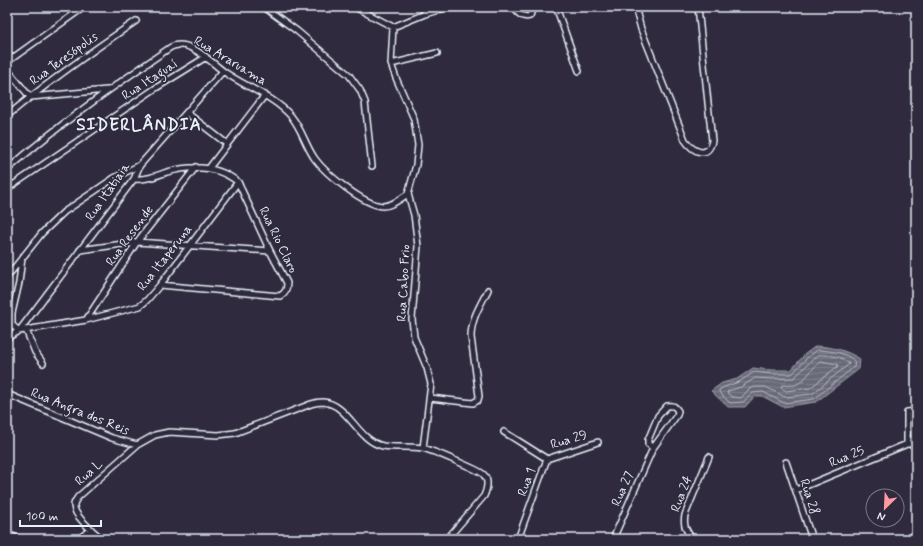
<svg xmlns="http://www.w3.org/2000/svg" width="923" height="546" font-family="Mynerve,sans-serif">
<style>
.water{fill:url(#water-rules);stroke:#9c9fab}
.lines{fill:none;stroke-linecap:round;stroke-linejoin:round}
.shore{stroke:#b5bbc5;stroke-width:1}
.minor-casing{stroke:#e8f1f8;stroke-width:8}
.minor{stroke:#2f2a3d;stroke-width:5}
.labels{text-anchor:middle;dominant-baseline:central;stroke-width:3.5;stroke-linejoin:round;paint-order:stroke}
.street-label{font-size:13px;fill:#e8f1f8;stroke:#2f2a3d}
.district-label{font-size:17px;font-weight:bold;letter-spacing:1px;fill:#e8f1f8;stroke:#2f2a3d}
</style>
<defs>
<pattern id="water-rules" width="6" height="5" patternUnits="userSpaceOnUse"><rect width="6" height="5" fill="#696978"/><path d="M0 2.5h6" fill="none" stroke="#7e7f8c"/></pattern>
</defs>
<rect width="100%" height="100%" fill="#2f2a3d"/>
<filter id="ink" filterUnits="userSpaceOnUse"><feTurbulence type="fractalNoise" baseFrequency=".025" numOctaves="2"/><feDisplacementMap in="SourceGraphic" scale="8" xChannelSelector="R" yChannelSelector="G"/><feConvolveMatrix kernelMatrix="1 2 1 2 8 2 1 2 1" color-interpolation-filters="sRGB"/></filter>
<g filter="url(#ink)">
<path class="water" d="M816,346C833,347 846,350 860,359L859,369L816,402L783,407L762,396H755L745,407H728L711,391L722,383L737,379L753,368L771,370H791L805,354Z"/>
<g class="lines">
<path class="shore" d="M818,350C830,351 847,352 855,362L854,367L814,399L784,403L763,392L753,393L743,402L730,403L719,392V390L724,387L739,382L754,372L771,374H792L808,357Z
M819,355C828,355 844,356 849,364L812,394L785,397L766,387H755L749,389L741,398L732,397L727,393L728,391L741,387L755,378L771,379L794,378L811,361Z
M821,361L837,364L838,366L810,388L786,391L781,388L782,385C786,385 790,386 795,385C805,382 812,367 821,361Z"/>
<g class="minor-casing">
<path id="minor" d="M264,7L297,31L349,75L360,90L365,102L372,166
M355,7L393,27L425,14L448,7
M424,7L425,14
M513,7C517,12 522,19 530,16L533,7
M556,7L579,71
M635,7L641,29L685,140C693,152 708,159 712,141L698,7
M393,27L391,64L396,78L414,119L418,145L416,165L408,194L414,215L418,246L412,319L414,337L427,368L431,384L423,448
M7,62L84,7
M391,64L437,53
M7,69L30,97
M31,97L107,90
M187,113L227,144
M7,116C48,82 92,51 136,21
M209,168L265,95
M7,170C58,125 114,86 171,47C173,46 177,45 179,45C194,44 212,63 223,71C245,87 272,95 291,116C302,129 305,145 315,159C326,174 364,205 383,206C392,206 400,199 408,194
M134,179C146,180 156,176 167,172C192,165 217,165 238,182L270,251L287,283C287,290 285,293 280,296L160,285
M7,189L156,88L206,57
M80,250L137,242L270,251
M22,258L19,283L12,313V325L19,331L134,179L140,165L223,71
M7,277L42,233L64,212L114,178L140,165
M86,320L137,242L196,167
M26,330L35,352L43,363
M7,338L19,331L86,320L140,306L147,300L160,285L238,182
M7,394L112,438L137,445
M430,398L473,403L478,400L479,396L471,337C471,319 480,306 488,290
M504,432L547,459
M907,444V412L916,411
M547,459L598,442
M786,462L812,539
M796,490L907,444H916
M7,534L19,539
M79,539L91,529
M102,539C94,532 73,516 74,505C74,502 76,500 78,497L137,445L155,435L169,432L218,435L235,433L311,404C314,403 319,402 323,402C349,404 357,441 383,446C396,448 409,446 422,448C429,449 479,470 483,474C490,480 487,489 484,496L447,539
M518,539L547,459
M613,539L653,448L677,415L678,411C675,406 673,405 667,406L658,416L648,440V444L653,448
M692,539C686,530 683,526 685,515L709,457"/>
</g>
<use href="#minor" class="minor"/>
</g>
</g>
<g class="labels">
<g class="street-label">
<text transform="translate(64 59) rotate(-36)">Rua Teresópolis</text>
<text transform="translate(230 61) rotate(31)">Rua Araruama</text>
<text transform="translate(150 80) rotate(-33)">Rua Itaguaí</text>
<text transform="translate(108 192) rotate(-55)">Rua Itatiaia</text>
<text transform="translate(130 236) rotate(-54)">Rua Resende</text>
<text transform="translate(278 240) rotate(64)">Rua Rio Claro</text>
<text transform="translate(165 258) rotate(-52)">Rua Itaperuna</text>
<text transform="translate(404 283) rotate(-87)">Rua Cabo Frio</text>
<text transform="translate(80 412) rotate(22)">Rua Angra dos Reis</text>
<text transform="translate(569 440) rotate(-17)">Rua 29</text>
<text transform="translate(847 457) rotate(-22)">Rua 25</text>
<text transform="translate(89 473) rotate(-41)">Rua L</text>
<text transform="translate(527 482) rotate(-70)">Rua 1</text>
<text transform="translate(623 489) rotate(-66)">Rua 27</text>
<text transform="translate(682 494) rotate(-69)">Rua 24</text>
<text transform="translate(809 497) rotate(72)">Rua 28</text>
</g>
<g class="district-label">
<text x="139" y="125">SIDERLÂNDIA</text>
</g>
</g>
<rect width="923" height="546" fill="none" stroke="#2f2a3d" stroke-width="24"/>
<rect x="12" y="12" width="899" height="522" fill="none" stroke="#e8f1f8" stroke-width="1.5" filter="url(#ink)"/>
<g transform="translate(885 508) rotate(204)"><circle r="19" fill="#2f2a3d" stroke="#797a88"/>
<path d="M0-3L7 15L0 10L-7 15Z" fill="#ff9aa2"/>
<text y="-6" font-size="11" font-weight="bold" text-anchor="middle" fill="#e8f1f8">N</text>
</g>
<path d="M20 520v6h81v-6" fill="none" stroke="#e8f1f8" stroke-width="2"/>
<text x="26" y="520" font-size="12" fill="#e8f1f8" stroke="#2f2a3d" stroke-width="3" paint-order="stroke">100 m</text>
</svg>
